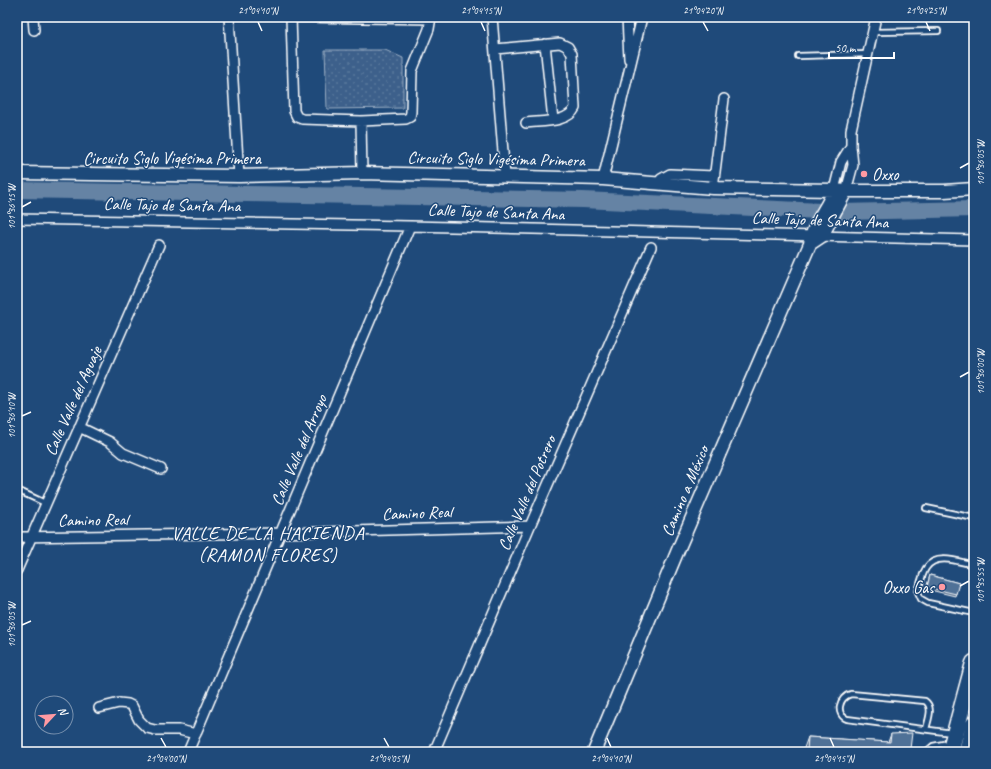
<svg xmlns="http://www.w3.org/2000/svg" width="991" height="769" font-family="Caveat,sans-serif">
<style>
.grass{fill:url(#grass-dots);stroke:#9eb0c5}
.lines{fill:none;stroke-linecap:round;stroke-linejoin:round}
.river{stroke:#6583a4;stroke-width:16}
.lane-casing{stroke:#fff;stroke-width:8}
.street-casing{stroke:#fff;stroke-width:12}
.secondary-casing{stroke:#fff;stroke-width:15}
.highway-casing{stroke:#fff;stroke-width:19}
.lane{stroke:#1f4a7a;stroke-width:4.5}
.street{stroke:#1f4a7a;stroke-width:9}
.secondary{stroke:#1f4a7a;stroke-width:12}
.highway{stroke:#1f4a7a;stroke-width:16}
.wall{fill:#456182;stroke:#fff}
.shaded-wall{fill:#384f6a;stroke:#fff}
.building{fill:#507197;stroke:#fff}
.ticks{fill:none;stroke:#fff;stroke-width:1.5}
.poi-dot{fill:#ff9aa2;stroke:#1f4a7a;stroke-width:1.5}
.labels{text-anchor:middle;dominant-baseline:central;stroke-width:3;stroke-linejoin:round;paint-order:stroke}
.street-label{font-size:17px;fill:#fff;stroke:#1f4a7a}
.poi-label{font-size:17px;fill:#fff;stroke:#1f4a7a;text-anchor:start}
.quarter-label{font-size:19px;letter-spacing:1px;fill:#fff;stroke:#1f4a7a}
.neatline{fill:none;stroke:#fff;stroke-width:1.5}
.ticks-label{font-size:10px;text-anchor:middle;fill:#fff}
</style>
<defs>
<pattern id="grass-dots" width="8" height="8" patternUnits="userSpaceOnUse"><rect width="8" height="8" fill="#3c618b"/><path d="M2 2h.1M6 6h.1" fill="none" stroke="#59799c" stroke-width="1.8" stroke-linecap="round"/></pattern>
</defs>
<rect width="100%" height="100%" fill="#1f4a7a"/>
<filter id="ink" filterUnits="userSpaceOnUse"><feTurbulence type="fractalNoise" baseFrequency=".025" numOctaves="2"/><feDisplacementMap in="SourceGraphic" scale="8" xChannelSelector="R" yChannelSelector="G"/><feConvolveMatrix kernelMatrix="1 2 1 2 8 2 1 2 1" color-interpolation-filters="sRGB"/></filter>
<g filter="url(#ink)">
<path class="grass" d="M325,50H385L403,58V108L327,109Z"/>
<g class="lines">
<path class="river" d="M17,190L583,200L842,212L974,209"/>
<g class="lane-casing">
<path id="lane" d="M873,32L938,31
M798,56L868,54
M17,490L45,503
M926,508L974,518
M974,565C960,562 936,552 926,568C922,574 920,584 918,592L921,599L928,603L974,613
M926,729C928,720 934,707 925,701L851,694C839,697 835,714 847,719L952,733
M926,752L933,746L949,743"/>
</g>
<g class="street-casing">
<path id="street" d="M33,17L34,30
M229,17L239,176
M291,17L294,111L297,117L302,119L361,121L406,119L410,117L411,112L412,71L429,29L431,17
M293,17L432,19
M492,17L505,176
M627,17L629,59
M545,44L553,120
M495,49L560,43L568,47L572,54L575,108C568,123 541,121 526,123
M361,121L362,173
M603,179L642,17
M658,184L661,179L670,174L714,176
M713,188L724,99
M834,190L841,162L851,146
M846,191L853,165L851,146V130L876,17
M17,219L410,226L974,240
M79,427L110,442L123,453L161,469
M17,537L281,533L530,526
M17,570L159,245
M99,708L119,703L128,704L132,706L139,720L147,728L155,730H179L196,734
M188,752L410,226
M434,752L530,526L651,247"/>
</g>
<g class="secondary-casing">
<path id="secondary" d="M17,173L239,176L362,173L603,179L713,188L834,190L846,191H944L974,189
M810,244L822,236L846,191
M594,752L678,550L810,244C812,224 827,209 834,190"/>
</g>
<g class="highway-casing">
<path id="highway" d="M950,752L974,663
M967,752L974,724"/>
</g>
<use href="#lane" class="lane"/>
<use href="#street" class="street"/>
<use href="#secondary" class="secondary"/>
<use href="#highway" class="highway"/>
</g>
<path class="wall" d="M930,575L959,583L955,596L926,589Z
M891,734L915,752H804V748L808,737L888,742Z"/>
<path class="shaded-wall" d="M807,751H826L825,752H807Z"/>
<path class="building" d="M930,575L959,583L956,594L927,587Z
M912,733L910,749H915V752H826V751H807L808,737L890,742L891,734Z"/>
</g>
<path class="ticks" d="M258,22L262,31M481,22L485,31M703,22L708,31M926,22L930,31M960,168L969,163M22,207L31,202M960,377L969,372M22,416L31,412M960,586L969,581M22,625L31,621M161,738L166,747M384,738L389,747M607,738L611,747M830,738L834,747"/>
<g class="poi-dot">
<circle cx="864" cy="174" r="4"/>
<circle cx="942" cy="587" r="4"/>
</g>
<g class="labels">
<g class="street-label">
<text x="172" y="158">Circuito Siglo Vigésima Primera</text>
<text transform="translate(496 159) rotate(1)">Circuito Siglo Vigésima Primera</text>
<text transform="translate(172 205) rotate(1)">Calle Tajo de Santa Ana</text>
<text transform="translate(496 212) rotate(2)">Calle Tajo de Santa Ana</text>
<text transform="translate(820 220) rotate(2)">Calle Tajo de Santa Ana</text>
<text transform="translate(73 401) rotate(-66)">Calle Valle del Aguaje</text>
<text transform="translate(299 450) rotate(-67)">Calle Valle del Arroyo</text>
<text transform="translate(685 491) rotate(-67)">Camino a México</text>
<text transform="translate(527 493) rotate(-67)">Calle Valle del Potrero</text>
<text transform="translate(417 513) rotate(-2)">Camino Real</text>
<text transform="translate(93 520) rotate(-1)">Camino Real</text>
</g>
<g class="poi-label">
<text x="872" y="174">Oxxo</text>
<text x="934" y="587" text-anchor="end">Oxxo Gas</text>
</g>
<g class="quarter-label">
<text x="268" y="533">VALLE DE LA HACIENDA<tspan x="268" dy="22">(RAMON FLORES)</tspan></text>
</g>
</g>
<rect width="991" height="769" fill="none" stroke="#1f4a7a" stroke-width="44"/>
<g transform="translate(54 715) rotate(64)"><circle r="19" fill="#1f4a7a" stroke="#7992af"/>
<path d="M0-3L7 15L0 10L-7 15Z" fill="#ff9aa2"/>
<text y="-6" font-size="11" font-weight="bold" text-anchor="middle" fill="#ffffff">N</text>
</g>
<path d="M829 52v6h65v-6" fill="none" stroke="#ffffff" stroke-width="2"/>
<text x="835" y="52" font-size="12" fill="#ffffff" stroke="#1f4a7a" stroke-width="3" paint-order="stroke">50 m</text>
<rect x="22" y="22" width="947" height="725" class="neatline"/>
<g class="ticks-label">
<text x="258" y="14">21°04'10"N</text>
<text x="481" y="14">21°04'15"N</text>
<text x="703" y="14">21°04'20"N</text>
<text x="926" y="14">21°04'25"N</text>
<text transform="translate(980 163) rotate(-90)" y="4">101°36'05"W</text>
<text transform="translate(11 207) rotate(-90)" y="4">101°36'15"W</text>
<text transform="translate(980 372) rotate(-90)" y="4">101°36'00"W</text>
<text transform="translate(11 416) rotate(-90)" y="4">101°36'10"W</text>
<text transform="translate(980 581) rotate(-90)" y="4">101°35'55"W</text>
<text transform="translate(11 625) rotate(-90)" y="4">101°36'05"W</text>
<text x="166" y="762">21°04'00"N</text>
<text x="389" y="762">21°04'05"N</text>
<text x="611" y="762">21°04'10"N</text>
<text x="834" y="762">21°04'15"N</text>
</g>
</svg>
